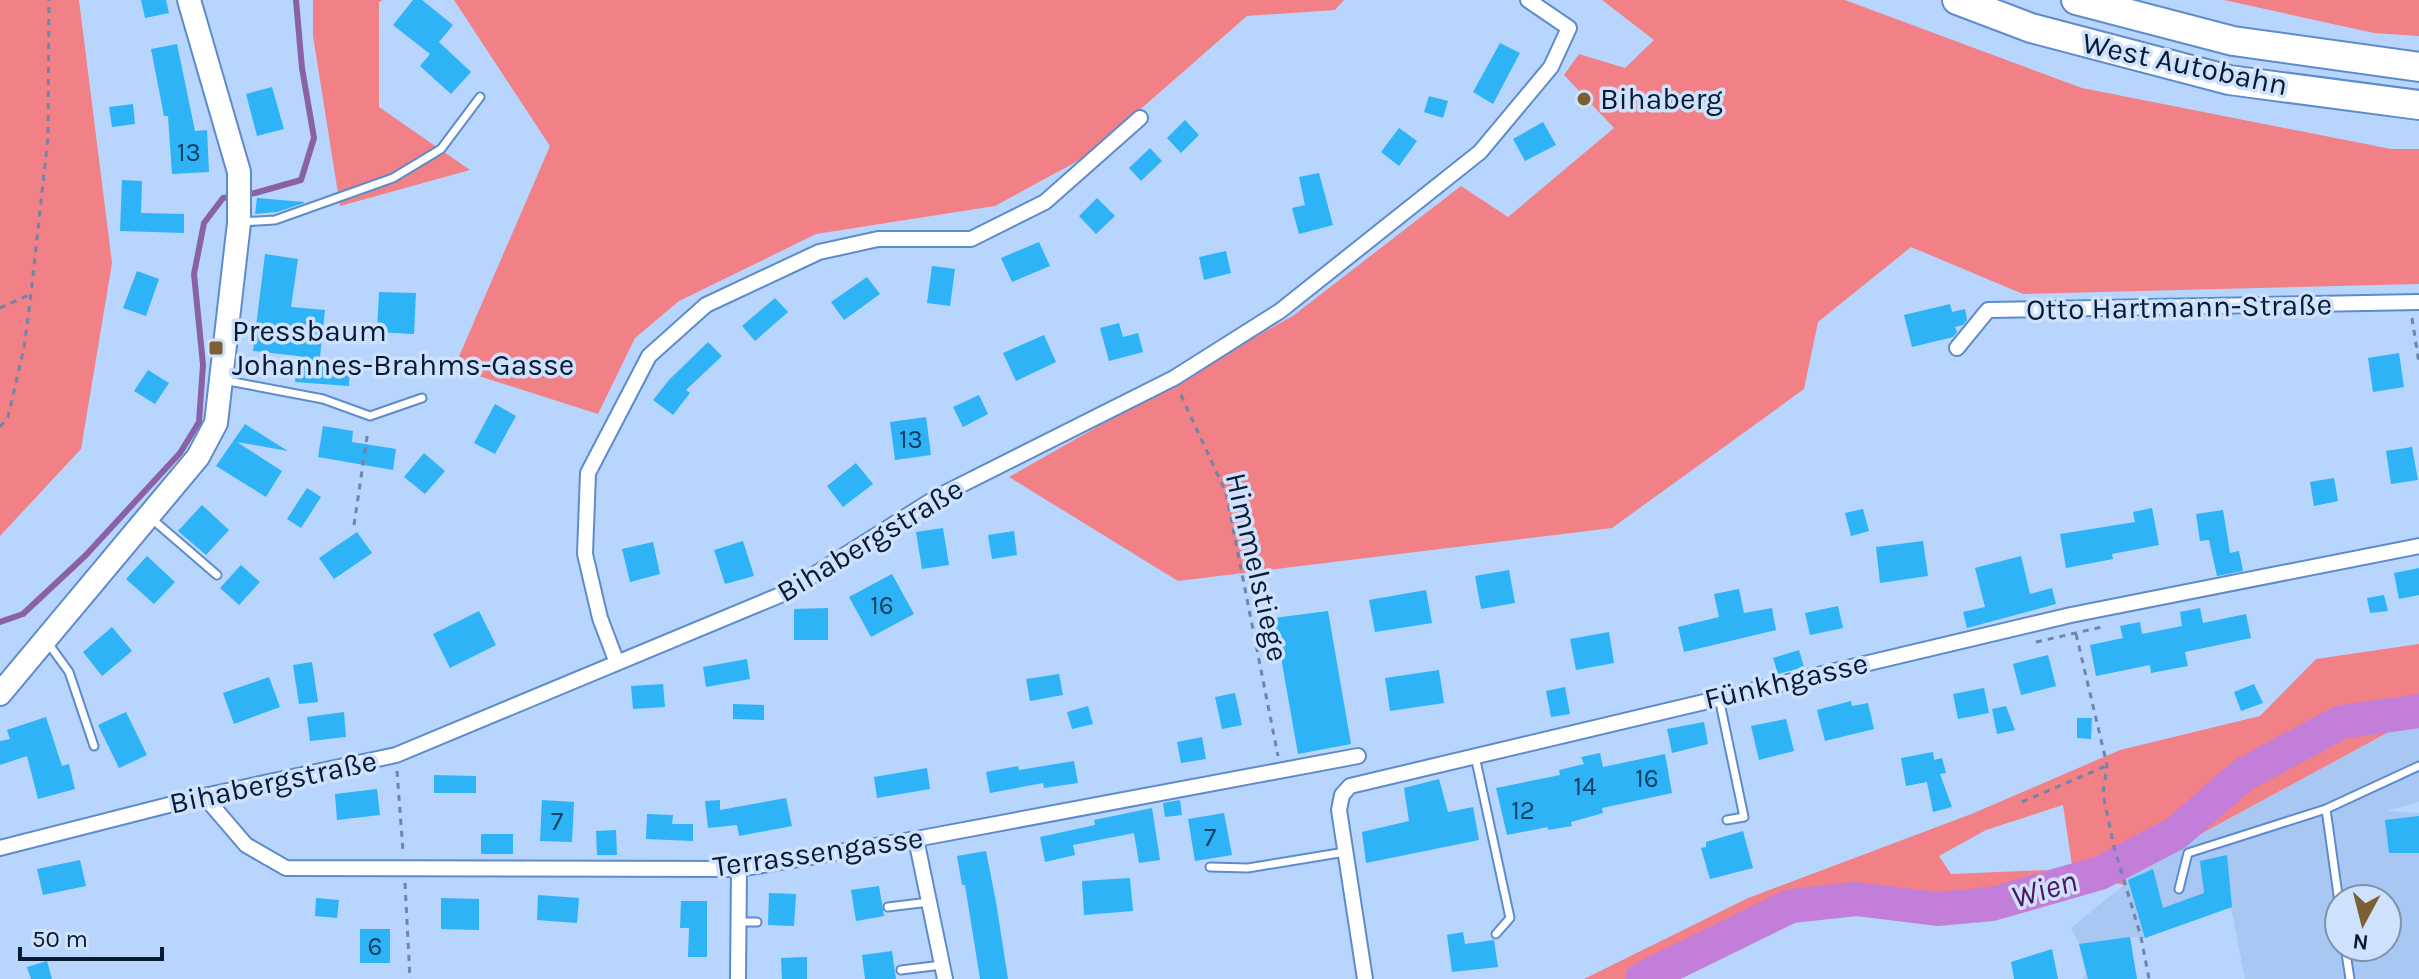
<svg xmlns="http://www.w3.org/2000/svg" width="2419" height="979" font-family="Karla,sans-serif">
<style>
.built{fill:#a8c7f3;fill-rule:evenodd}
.green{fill:#f28087}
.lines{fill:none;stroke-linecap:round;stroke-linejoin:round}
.stream{stroke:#8a60a7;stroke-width:6}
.river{stroke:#c27ed9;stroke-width:34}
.building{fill:#2eb3f6}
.lane-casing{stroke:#5e8bcb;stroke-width:11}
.street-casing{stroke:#5e8bcb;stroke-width:18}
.secondary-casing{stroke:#5e8bcb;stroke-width:26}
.highway-casing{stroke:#5e8bcb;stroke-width:32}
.path{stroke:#6e86a7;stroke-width:3;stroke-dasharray:6 6;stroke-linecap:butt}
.lane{stroke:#fff;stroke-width:7}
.street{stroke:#fff;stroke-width:14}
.secondary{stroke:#fff;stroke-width:22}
.highway{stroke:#fff;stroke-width:28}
.poi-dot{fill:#7c5f32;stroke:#cee1fd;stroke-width:3}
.labels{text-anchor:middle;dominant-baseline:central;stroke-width:7;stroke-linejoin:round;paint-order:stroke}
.number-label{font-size:26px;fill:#124164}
.street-label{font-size:30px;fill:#091b33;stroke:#cee1fd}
.poi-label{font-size:30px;fill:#091b33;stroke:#cee1fd;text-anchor:start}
.water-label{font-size:32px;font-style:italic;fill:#521265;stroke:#cee1fd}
</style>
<rect width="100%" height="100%" fill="#b8d5fd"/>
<path class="built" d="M2419,724V802L2385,811L2419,813V979H2245L2231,907L2145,938L2130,937L2137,979H2082L2086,973L2079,944L2071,928L2124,885L2127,874L2396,728ZM2339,899H2387V947H2339Z"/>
<path class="green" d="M0,0H79L112,263L81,449L0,536Z
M313,0H383L379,2V107L470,170L340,206L313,36Z
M454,0H1344L1335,10L1247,16L1087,156L995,206L816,234L679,301L635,338L598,414L454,368L550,146Z
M1602,0H1845L2082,88L2391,149H2419V284L2023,294L1911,247L1818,322L1804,389L1612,528L1178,581L1009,477L1294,315L1461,186L1508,217L1614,128L1564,75L1579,54L1625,68L1654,40Z
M2224,0H2419V36L2374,33Z
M2419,644V724L2396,728L2127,874L2124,885L2073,872L2063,805L1986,830L1939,856L1951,874L2046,870L2043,881L1983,901L1862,888L1790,903L1626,979H1584L1748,898L1974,813L2120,750L2260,716L2316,659Z"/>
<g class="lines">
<path class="stream" d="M0,622L23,614L85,556L180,453L199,422L203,365L194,274L204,223L223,198L255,193L301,180L314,138L302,68L296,0"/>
<path class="river" d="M1642,979L1791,906L1856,899L1937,909L1992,904L2100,873L2175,834L2243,775L2341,722L2419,711"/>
</g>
<path class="building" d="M141,0H166L169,13L145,18Z
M413,0H422L453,25L439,42L471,72L451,94L420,66L430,54L393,25Z
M1500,43L1520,53L1493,104L1473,92Z
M177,44L195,131L207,130L209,172L172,174L168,116H164L151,49Z
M272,87L284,129L257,136L246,94Z
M1429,96L1448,101L1443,118L1424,112Z
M133,104L135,124L112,127L109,107Z
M1185,120L1199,135L1181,153L1167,138Z
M1543,122L1556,145L1525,161L1513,139Z
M1399,128L1417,141L1399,166L1381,152Z
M1150,148L1162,161L1141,181L1129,168Z
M1319,173L1333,225L1299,234L1292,208L1305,205L1299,177Z
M122,180L142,181L141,213L184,214V233L120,231Z
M257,198L304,202V203L277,212L255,214Z
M1097,198L1115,216L1096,234L1079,216Z
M1039,242L1050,266L1012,282L1001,258Z
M1226,251L1231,273L1204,280L1199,257Z
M265,254L298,259L291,307L325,310L319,366L350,367L349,386L295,382L298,356L253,351Z
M932,266L955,269L950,306L927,303Z
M137,271L159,279L146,316L123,308Z
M867,277L880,294L844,320L831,302Z
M379,292L416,293L414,334L377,332Z
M775,298L788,312L755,341L742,326Z
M1950,304L1952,312L1965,309L1967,320L1963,325L1955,327L1957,332L1953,337L1912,347L1904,315Z
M1119,323L1123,337L1138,333L1143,352L1109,361L1100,328Z
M1044,335L1056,362L1016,381L1003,353Z
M708,342L722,356L686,390L690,393L673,415L653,400L669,380Z
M2399,353L2404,387L2373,392L2368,358Z
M148,370L169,383L155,404L134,391Z
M979,395L988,414L963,427L953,407Z
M495,404L516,416L495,454L474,443Z
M926,417L931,455L895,460L890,422Z
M245,424L288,451L237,442L282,471L266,497L216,466Z
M323,426L353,431L352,442L396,449L393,470L318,457Z
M2412,447L2418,480L2391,484L2386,451Z
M424,453L445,471L425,494L404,477Z
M856,463L873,484L843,507L827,486Z
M2334,478L2338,501L2314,506L2310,482Z
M307,488L321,497L301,528L287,519Z
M202,505L229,530L206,555L178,531Z
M2152,508L2159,545L2112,554L2113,559L2066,568L2060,534L2135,522L2133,512Z
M1863,509L1869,531L1851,536L1845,513Z
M2223,510L2230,553L2239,551L2243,571L2217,576L2209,540L2200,541L2196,514Z
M943,528L949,565L922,569L916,532Z
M1014,531L1017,555L992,559L988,535Z
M357,532L372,553L334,579L319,558Z
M743,541L754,576L725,584L714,550Z
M1923,541L1928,576L1880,583L1876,547Z
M653,542L660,574L630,582L622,549Z
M147,556L175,582L154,604L126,579Z
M2021,556L2030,594L2052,588L2056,604L1967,628L1963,612L1985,607L1975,568Z
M241,565L260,582L239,605L220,588Z
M2419,568V595L2399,599L2394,573Z
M1509,570L1515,603L1481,609L1475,576Z
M892,574L914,614L871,637L849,597Z
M1739,589L1744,613L1772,608L1776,630L1684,652L1678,627L1719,617L1714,594Z
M1426,590L1432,623L1375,632L1369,600Z
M2384,595L2388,611L2370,613L2367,598Z
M1838,606L1843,628L1810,635L1805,613Z
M828,608V640H794V609Z
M2200,608L2203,623L2246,614L2251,638L2185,652L2188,666L2151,673L2150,665L2096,676L2090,645L2123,638L2120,626L2140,622L2142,634L2182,626L2180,612Z
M479,611L496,645L450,668L433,634Z
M1328,611L1351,744L1298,754L1274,618Z
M112,627L132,651L102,676L83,652Z
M1609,632L1614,663L1576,670L1570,639Z
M1799,650L1804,667L1778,674L1773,658Z
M2048,655L2056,686L2021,695L2013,664Z
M747,659L750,679L706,687L703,667Z
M312,662L318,702L299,704L293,665Z
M1439,670L1444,703L1390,711L1385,678Z
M1059,674L1063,695L1030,701L1026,679Z
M269,677L280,707L234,724L223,693Z
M663,684L665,707L633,709L631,686Z
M2254,684L2263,703L2241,711L2234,692Z
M1565,687L1570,714L1551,717L1546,691Z
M1984,688L1989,713L1958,719L1953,694Z
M1235,693L1242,725L1222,729L1215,697Z
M1851,701L1852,706L1868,703L1874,729L1825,741L1817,710Z
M733,704L764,705V720L733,719Z
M1088,706L1093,724L1072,729L1067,712Z
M2006,706L2015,730L1997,734L1992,709Z
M126,712L147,755L119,768L98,725Z
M344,712L346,737L310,741L307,717Z
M46,717L62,766L69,764L75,789L38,799L27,756L0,765V741L10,739L7,730Z
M2077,718H2092L2091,739L2077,738Z
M1786,719L1794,751L1759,760L1751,726Z
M1704,722L1708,744L1672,753L1667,729Z
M1202,737L1206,759L1181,763L1177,742Z
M1933,752L1934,760L1942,758L1946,773L1940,774L1952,807L1933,812L1927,782L1906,786L1901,758Z
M1600,753L1603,767L1665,754L1672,793L1602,808L1603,813L1571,822L1572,826L1548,830V827L1507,835L1496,788L1560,775L1559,770L1584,764L1581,757Z
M1074,761L1078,783L1044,788L1043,783L990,793L986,772L1018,766L1019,770Z
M927,768L930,789L877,798L874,777Z
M434,775L476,776V793H434Z
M1439,779L1448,812L1473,807L1479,840L1366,863L1362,832L1409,821L1404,788Z
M377,789L380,815L337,820L335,794Z
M786,798L792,826L739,836L737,825L708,828L705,801L720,800V810Z
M542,800L574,802L572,842L540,841Z
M1180,800L1182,815L1165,817L1163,803Z
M1152,808L1160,860L1139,863L1134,833L1073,845L1075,855L1045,862L1040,837L1095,825L1094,820Z
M1224,813L1232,855L1195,861L1188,819Z
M647,814L673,815L672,824H693V841L646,839Z
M2419,816V853H2389L2385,820Z
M616,830L617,855H597L596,831Z
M1743,831L1753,868L1710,879L1701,848L1706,847V842Z
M481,834H513V854H481Z
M986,851L996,902L1008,979H980L965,885H962L957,856Z
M2227,855L2232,907L2145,938L2128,880L2153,869L2163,908L2204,893L2200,861Z
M80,860L86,886L43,895L37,869Z
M1130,878L1133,911L1084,915L1082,881Z
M879,886L884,916L856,921L851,890Z
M769,893L796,894L794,926L768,925Z
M538,895L579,898L577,923L537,920Z
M316,898L339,900L337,918L315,916Z
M441,898L479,899V930L441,929Z
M681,901H707V957H688L689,928H680Z
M360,929H390V963H360Z
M1463,932L1465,944L1494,940L1498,967L1452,972L1447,935Z
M2130,937L2137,979H2088L2079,944Z
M2052,949L2058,979H2014L2011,962Z
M892,951L896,979H865L862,955Z
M807,957V979H782L781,958Z
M47,961L52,979H31L27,967Z"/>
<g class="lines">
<g class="lane-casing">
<path id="lane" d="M241,222L275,220L393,178L441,149L480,97
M223,380L323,399L370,416L422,398
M152,519L217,575
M48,643L69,672L94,746
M1719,698L1744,817L1727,820
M1475,756L1510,918L1496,934
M2326,809L2339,902
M1210,867L1248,868L1345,852
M2179,889L2188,853L2326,809L2419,766
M888,907L929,902
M739,922H757
M2345,947L2350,979
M901,970L942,965"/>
</g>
<g class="street-casing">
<path id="street" d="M1957,348L1988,310L2419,302
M617,663L600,618L585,554L588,473L649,356L706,305L819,252L878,239H971L1045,202L1140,118
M204,796L246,845L286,868L739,869L916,839L1358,756
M916,839L945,979
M0,848L204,796L396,755L785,593L937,497L1174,378L1280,311L1480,152L1551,67L1569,28L1528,0
M738,979L739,869
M1365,979L1339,810L1342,795L1350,786L2071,615L2419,546"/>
</g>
<g class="secondary-casing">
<path id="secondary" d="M0,694L198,457L216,423L239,223V172L189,0"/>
</g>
<g class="highway-casing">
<path id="highway" d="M1957,0L2031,28L2229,80L2419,105
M2076,0L2233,41L2419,67"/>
</g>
<path class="path" d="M0,308L29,295
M2412,318L2419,363
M1181,395L1226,493L1278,756
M0,427L8,417L24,348L31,294L48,137L49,0
M354,525L368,430
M2076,634L2107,765L2103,794L2114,847L2141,937L2149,979
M2036,642L2102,627
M397,771L403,851
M2022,802L2106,766
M405,883L410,979"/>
<use href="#lane" class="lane"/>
<use href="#street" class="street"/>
<use href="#secondary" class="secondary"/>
<use href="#highway" class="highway"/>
</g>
<g class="poi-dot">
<circle cx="1584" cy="99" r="8"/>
<rect x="208" y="340" width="16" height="16" rx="4"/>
</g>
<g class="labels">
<g class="number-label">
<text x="189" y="152">13</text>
<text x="911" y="439">13</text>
<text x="882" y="605">16</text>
<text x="1647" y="778">16</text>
<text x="1585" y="786">14</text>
<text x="1523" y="810">12</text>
<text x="557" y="821">7</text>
<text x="1210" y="837">7</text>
<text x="375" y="946">6</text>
</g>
<g class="street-label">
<text transform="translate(2185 64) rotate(12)">West Autobahn</text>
<text transform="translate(2179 307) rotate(-1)">Otto Hartmann-Straße</text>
<text transform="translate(870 540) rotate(-31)">Bihabergstraße</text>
<text transform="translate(1257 567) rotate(77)">Himmelstiege</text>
<text transform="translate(1786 681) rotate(-13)">Fünkhgasse</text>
<text transform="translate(273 782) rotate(-12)">Bihabergstraße</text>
<text transform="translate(818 852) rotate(-8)">Terrassengasse</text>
</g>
<g class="poi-label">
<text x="1600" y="99">Bihaberg</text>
<text x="232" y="331">Pressbaum<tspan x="232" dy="34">Johannes-Brahms-Gasse</tspan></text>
</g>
<g class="water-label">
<text transform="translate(2044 889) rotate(-16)">Wien</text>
</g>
</g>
<g transform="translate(2363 923) rotate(187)"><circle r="38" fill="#cee1fd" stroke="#7f92ac" stroke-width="2"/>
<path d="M0-6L14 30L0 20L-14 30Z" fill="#7c5f32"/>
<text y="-12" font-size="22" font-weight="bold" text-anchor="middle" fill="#091b33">N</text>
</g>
<path d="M20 947v12h142v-12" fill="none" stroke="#091b33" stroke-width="4"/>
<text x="32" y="947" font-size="24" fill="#091b33" stroke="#cee1fd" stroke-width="6" paint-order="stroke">50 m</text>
</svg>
